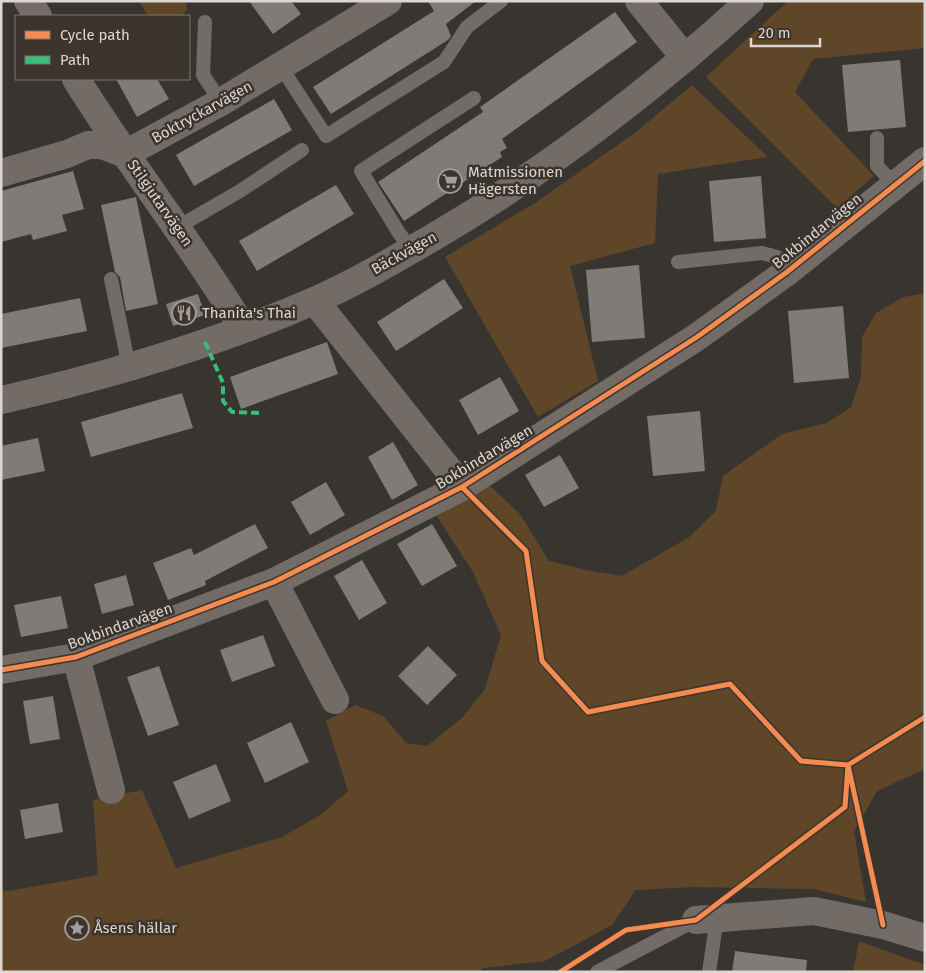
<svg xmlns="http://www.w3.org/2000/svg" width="926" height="973" font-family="'Fira Sans',sans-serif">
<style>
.green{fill:#5f4629}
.building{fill:#7e7b78}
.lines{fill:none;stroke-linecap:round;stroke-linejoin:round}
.service{stroke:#736c66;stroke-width:14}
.minor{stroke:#736c66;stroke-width:28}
.tertiary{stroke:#736c66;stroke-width:28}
.quiet{stroke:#3abd76;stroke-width:4;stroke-dasharray:8 4;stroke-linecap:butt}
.cycleway-casing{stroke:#3c352d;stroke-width:8}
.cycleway{stroke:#f68b52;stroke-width:5}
.labels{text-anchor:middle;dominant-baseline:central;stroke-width:5;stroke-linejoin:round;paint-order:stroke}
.street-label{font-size:15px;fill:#dcd7d2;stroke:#3c352d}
.poi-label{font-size:15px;fill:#dcd7d2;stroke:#3c352d;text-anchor:start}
</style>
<rect width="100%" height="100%" fill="#383530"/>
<path class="green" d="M139,1H186L187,9L182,16H148Z
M788,1H925V48L813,59L795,92L874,176L837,208L706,77Z
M692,85L768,157L658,174L655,243L570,266L598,381L538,417L445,257L538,201L636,132Z
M925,293V769L877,791L854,832L866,902L814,889L693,887L636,890L612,925L545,961L483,968L479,972H1V889L8,891L98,875L93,800L142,790L176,868L282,837L322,814L348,791L326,721L355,705L383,716L406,743L427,746L462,718L485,689L501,635L473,572L436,515L490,486L520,514L549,561L586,570L622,576L688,538L716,511L723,476L782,434L827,423L851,407L861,377L862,337L876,313L904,297Z
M859,941L925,965V972H853Z"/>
<path class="building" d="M249,1H291L301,14L273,34Z
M428,1H476L446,24L451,36L448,40L331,114L313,87L434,11Z
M615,12L637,42L502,139L507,148L500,152L502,157L404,221L378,182L483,112L480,107Z
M900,60L906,127L848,132L842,65Z
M116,79H157L169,99L137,117Z
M274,99L292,130L194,186L176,155Z
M73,171L84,209L62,215L67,231L33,240L31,234L1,242V191Z
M761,176L766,238L714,242L709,181Z
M336,185L354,214L257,271L239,241Z
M136,197L158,304L126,311L120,277L115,272L101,205Z
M639,265L645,338L592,342L586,270Z
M444,279L463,308L396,351L377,322Z
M198,294L205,315L173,326L166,304Z
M80,298L87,331L1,348V314Z
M843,306L849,378L794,383L788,311Z
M327,342L338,374L241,409L230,377Z
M500,377L519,411L478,435L459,400Z
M182,393L193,428L91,457L81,422Z
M700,411L705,471L653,476L647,416Z
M38,438L45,471L1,480V446Z
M393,442L418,485L392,500L368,457Z
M560,455L579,488L544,507L525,475Z
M326,482L345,515L310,535L291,502Z
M255,524L268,548L205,581L206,585L168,600L153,563L191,548L194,555Z
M432,524L457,566L422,586L397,544Z
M362,560L387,603L359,620L334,576Z
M126,575L134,605L102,614L94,584Z
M61,596L68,628L21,637L14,605Z
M263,635L275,666L232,682L220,650Z
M428,646L457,675L427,705L398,676Z
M159,666L179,725L148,736L127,677Z
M53,696L60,739L30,744L23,701Z
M291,722L309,762L265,783L247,743Z
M216,764L231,801L189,819L173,782Z
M58,803L63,832L25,839L20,810Z
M735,951L807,960L806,972H732Z"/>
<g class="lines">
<path class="service" d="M205,22L203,75L221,102
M281,67L326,136L444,62L467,27L501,1
M877,138V166L895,185
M176,228L240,191L302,150
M412,250L399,233L361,171L474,98
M678,262L762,253L777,257L787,272
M111,279L129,367
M597,972L696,920
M709,972L717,918"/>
<path class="minor" d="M28,1L38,16
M639,1L685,58
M76,79C129,164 191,243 243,328
M1,173L67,154L88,145H102L125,154L221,102L388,1
M315,301L462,487
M274,582L335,700
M76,657L111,790
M1,670L76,657L274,582L462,487L697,337L787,272L925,161
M696,920L814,911L883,925L925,938"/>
<path class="tertiary" d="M1,400C108,376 214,344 314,301C355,283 394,260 432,238C546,171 652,90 750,1"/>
<path class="quiet" d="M205,342L223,383V401L232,412L260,413"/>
<g class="cycleway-casing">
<path id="cycleway" d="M462,487L526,551L542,661L588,712L730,684L801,761L848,765L883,925
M1,670L76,657L274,582L462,487L697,337L787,272L925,161
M560,972L626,930L696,920L845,807L848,765L925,717"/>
</g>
<use href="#cycleway" class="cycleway"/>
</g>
<defs>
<g id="supermarket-ring" transform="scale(1.25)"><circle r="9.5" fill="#3c352d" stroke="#a39e99" stroke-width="1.5"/><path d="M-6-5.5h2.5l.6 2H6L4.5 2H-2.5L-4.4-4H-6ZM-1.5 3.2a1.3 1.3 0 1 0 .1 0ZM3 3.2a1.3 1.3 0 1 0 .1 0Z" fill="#a39e99"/></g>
<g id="restaurant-ring" transform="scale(1.25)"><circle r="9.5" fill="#3c352d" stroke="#a39e99" stroke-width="1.5"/><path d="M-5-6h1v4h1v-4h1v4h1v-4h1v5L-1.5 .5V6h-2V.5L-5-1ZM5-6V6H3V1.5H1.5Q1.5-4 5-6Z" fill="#a39e99"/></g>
<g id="sight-ring" transform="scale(1.25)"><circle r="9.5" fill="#3c352d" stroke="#a39e99" stroke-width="1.5"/><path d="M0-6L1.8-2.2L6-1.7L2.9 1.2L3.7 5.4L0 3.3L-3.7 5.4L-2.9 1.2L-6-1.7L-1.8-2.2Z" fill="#a39e99"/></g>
</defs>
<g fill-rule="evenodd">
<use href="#supermarket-ring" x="450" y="181"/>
<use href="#restaurant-ring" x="184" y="313"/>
<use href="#sight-ring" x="77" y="928"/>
</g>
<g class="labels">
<g class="street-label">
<text transform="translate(202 112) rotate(-29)">Boktryckarvägen</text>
<text transform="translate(160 203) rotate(55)">Stilgjutarvägen</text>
<text transform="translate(817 231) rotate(-39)">Bokbindarvägen</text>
<text transform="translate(404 253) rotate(-29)">Bäckvägen</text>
<text transform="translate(484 457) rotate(-31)">Bokbindarvägen</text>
<text transform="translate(120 626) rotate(-20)">Bokbindarvägen</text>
</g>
<g class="poi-label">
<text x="468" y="172">Matmissionen<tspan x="468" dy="17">Hägersten</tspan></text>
<text x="202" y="313">Thanita's Thai</text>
<text x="94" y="928">Åsens hällar</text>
</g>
</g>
<rect width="926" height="973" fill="none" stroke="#dcd7d2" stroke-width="5"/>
<rect x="15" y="15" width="175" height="65" fill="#3c352d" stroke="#7c766f"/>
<rect x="25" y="31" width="25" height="8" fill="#f68b52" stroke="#7c766f"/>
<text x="60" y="40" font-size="15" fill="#dcd7d2">Cycle path</text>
<rect x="25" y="56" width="25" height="8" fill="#3abd76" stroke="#7c766f"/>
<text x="60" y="65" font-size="15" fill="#dcd7d2">Path</text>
<path d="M751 38v8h69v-8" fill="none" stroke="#dcd7d2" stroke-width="2.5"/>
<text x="758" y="38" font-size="15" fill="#dcd7d2" stroke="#3c352d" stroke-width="4" paint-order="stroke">20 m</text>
</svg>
